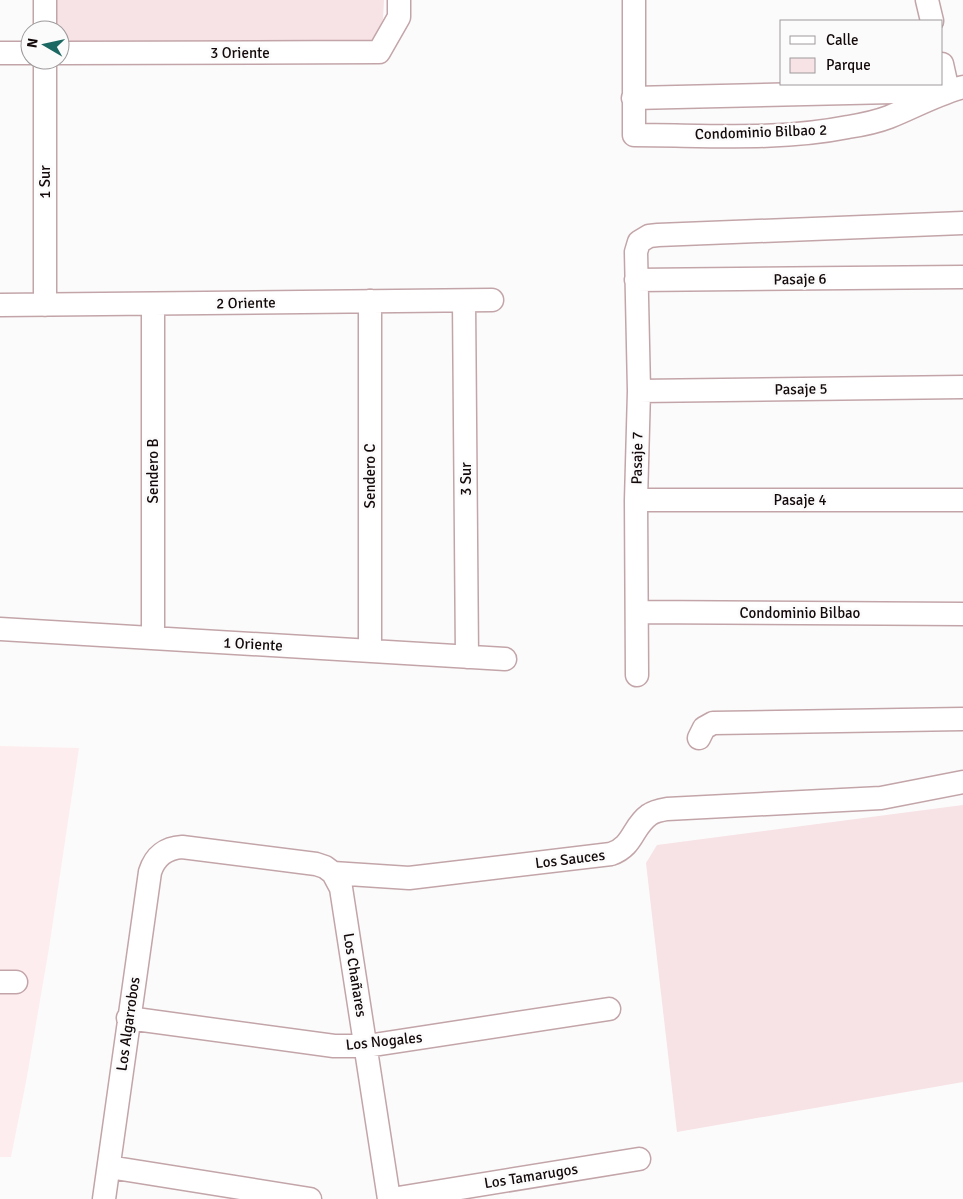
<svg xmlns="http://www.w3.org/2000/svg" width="963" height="1199" font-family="Signika,sans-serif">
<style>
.built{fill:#feedef}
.green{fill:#f7e2e5}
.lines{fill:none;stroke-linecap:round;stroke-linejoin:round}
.minor-casing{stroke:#c3a5a9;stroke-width:25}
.minor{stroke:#fff;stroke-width:22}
.labels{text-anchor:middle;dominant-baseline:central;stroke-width:5;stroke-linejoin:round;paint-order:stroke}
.street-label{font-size:15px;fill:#13090a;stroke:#fbfbfb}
</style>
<rect width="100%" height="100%" fill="#fbfbfb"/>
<path class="built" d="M0,746L79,748L49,948L26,1082L11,1157H0Z"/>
<path class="green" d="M57,0H384L383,19L374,40L70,41L57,26Z
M963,805V1082L677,1132L646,863L657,845Z"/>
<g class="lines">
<g class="minor-casing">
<path id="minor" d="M634,0V135C705,135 778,141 848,127C861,125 876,122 889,117C914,107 937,94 963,87
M927,0L932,21
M45,30V0
M0,53H30
M60,53L379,52L399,17V0
M45,60V305
M942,64L948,91
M633,98L937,91
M636,280L963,277
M370,301V651
M464,301L467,657
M153,304V638
M0,305L492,300
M639,391L963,387
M636,500H963
M637,612L963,614
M0,629L505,659
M637,675L636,500L639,391L636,252L639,242L649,236L658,235L963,223
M699,738L704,728L713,723L963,719
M333,873L341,888L389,1199
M0,982H16
M128,1018L334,1046H367L609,1009
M109,1167L310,1199
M104,1199L150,872C155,856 166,848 182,847L316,864L325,867L333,873L409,878L611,854C634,846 632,827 649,815C653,812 661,810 667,809L881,798L963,782
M392,1199L639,1159"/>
</g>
<use href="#minor" class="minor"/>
</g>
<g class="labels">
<g class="street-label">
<text x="240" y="53">3 Oriente</text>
<text transform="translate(761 132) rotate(-2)">Condominio Bilbao 2</text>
<text transform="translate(45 182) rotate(-90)">1 Sur</text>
<text transform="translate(800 279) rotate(-1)">Pasaje 6</text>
<text transform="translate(246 303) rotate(-1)">2 Oriente</text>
<text transform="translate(801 389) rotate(-1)">Pasaje 5</text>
<text transform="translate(637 458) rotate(-89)">Pasaje 7</text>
<text transform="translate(153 471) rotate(-90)">Sendero B</text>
<text transform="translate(370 476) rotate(-90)">Sendero C</text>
<text transform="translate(466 479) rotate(-90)">3 Sur</text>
<text x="800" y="500">Pasaje 4</text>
<text x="800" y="613">Condominio Bilbao</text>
<text transform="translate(253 644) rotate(3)">1 Oriente</text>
<text transform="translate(570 859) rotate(-7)">Los Sauces</text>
<text transform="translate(355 975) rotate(81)">Los Chañares</text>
<text transform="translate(128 1024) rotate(-82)">Los Algarrobos</text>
<text transform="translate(384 1041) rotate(-6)">Los Nogales</text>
<text transform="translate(531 1176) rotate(-9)">Los Tamarugos</text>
</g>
</g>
<rect x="780" y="20" width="162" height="65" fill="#fbfbfb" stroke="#9e9a9b"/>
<rect x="790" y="36" width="25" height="8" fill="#ffffff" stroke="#9e9a9b"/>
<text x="826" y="45" font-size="15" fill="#13090a">Calle</text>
<rect x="790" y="58" width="25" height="15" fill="#f7e2e5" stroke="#9e9a9b"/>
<text x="826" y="70" font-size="15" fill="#13090a">Parque</text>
<g transform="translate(45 45) rotate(279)"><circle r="24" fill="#fbfbfb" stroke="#9e9a9b"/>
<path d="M0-4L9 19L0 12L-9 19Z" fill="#1b6761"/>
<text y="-8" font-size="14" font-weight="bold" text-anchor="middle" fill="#13090a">N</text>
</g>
</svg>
